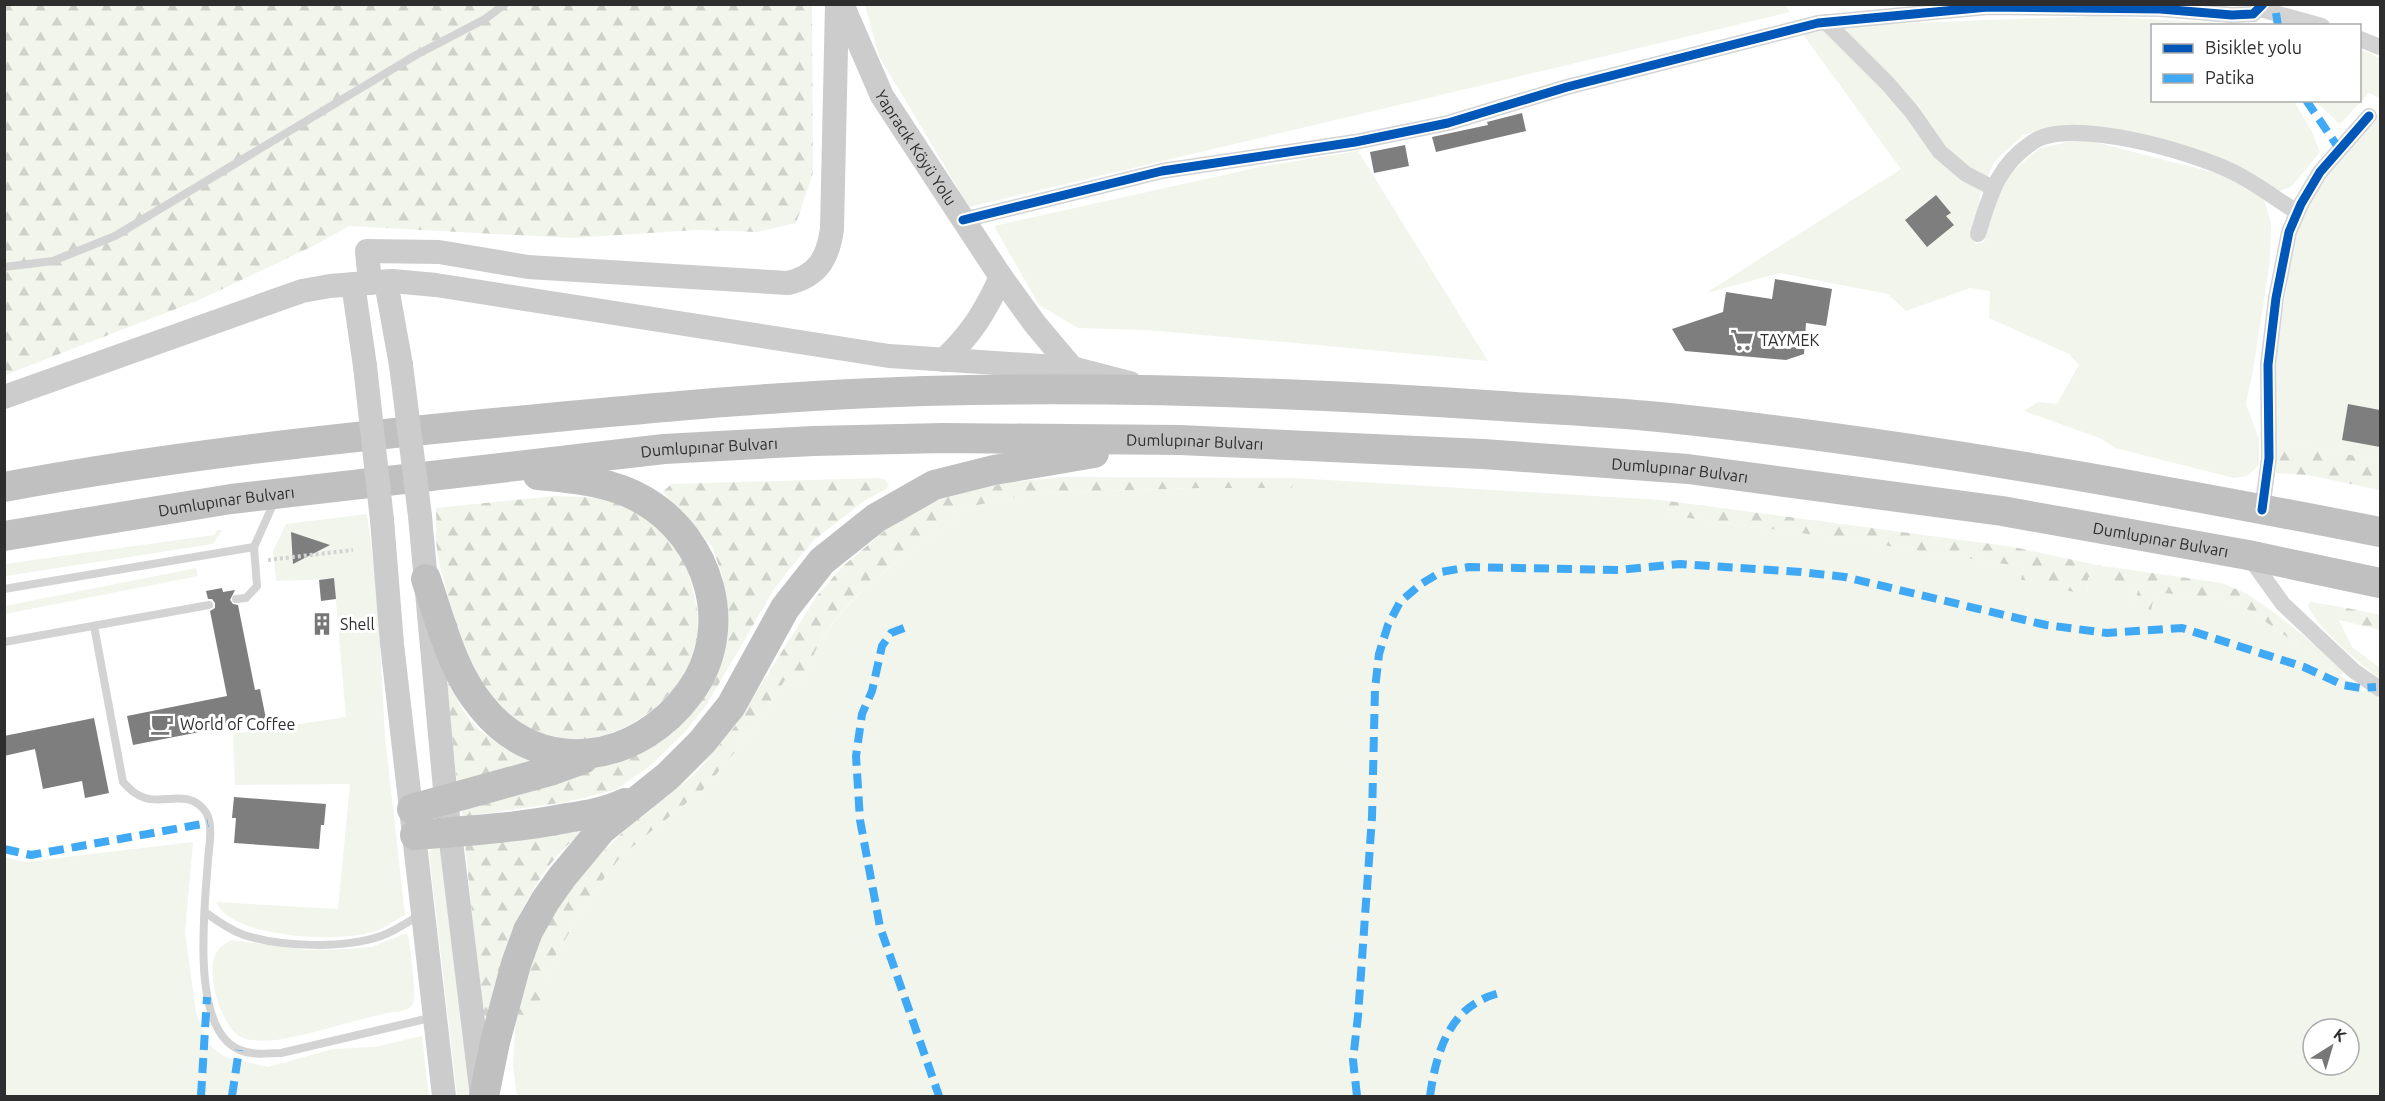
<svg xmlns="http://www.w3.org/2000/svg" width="2385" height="1101" font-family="Ubuntu,sans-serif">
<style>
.green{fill:#f1f5ec;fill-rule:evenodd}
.forest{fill:url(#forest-firs)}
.building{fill:#7e7e7e}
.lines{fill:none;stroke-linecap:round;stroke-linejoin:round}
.path{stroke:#d3d3d3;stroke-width:4;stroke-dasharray:3 3;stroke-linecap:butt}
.lane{stroke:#d3d3d3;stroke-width:8}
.street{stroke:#d3d3d3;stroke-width:16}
.secondary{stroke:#ccc;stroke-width:24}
.highway{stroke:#c0c0c0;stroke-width:30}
.secondary-bridge{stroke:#ccc;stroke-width:24}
.quiet{stroke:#3fa9f5;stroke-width:8;stroke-dasharray:15 8;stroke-linecap:butt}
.cycleway-casing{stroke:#fff;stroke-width:13}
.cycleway{stroke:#0057b8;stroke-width:9}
.labels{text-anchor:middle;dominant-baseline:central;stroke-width:6;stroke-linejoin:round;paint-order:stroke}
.street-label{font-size:16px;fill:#2e2e2e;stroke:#fff}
.poi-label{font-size:16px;fill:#2e2e2e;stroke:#fff;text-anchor:start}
</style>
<defs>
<pattern id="forest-firs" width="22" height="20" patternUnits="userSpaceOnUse" patternTransform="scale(1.5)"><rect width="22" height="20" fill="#f1f5ec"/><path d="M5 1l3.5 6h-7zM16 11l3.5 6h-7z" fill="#cfd2cb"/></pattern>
</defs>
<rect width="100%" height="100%" fill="#fff"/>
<path class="green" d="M1785,4L1790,12L969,207L879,56L865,5Z
M2094,16L2257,25L2152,26V100L2294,101L2312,132L2320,152L2291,187L2279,191L2232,164L2050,128L2023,135L1994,162L1980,195L1975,244L1984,242L1992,212L2007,176L2040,148L2083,139L2223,175L2264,200L2271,223L2270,261L2253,370L2246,404L2259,439V465L2247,476L2234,478L2115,448L2102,439L2024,411L2038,402L2057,404L2079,365L2069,354L1989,318L1990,291L1970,288L1906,311L1888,294L1780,273L1706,293L1901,169L1802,33L1863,25Z
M2360,49L2380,58V98L2369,93L2340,124L2315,101L2360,100Z
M2380,113V460L2275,442L2274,351L2285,298L2295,233L2309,195L2354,138Z
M1358,151L1488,361L1285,342L1146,330L1078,328L1039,305L994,226L1260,167Z
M1294,478L1661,500L1660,514L1837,538L2024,567L2021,580L2087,594L2088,576L2139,587L2134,605L2151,609L2155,592L2219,599L2249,610L2362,691H2371L2380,699V1096H517L513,1065L516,1014L534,1016L556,955L590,897L622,855L705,788L766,714L787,676L803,683C808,670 812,656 819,644C849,592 910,551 959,518L957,509L1039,493L1201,488H1291ZM2313,1029H2349V1065H2313Z
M367,514L377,590L385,736L405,915C394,921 383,929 372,932C338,943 231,938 216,902L338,909L350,784L235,785L233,734L346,717L334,579L276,581L273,551L286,524Z
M217,530H222L213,544L5,576V564L214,535Z
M196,568L198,576L5,614V606Z
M2311,602L2347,608L2339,620L2352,647L2380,668V679C2362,665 2314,626 2308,605Z
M193,842L185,932L196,1012L208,1044L225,1057L268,1067L333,1049L374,1047L422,1036L429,1096H5V857L25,862Z
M435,846L441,850L472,1096H457L429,852Z
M407,933C410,941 417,998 413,1004C408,1012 396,1011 388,1013C353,1020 318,1033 282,1039C272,1041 254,1041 245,1039C222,1032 206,975 215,955C219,947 225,943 232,940L306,950L347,949L371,947Z"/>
<path class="forest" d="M5,5H812L813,173L796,223L757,232L696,230L572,238L349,226L313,246L199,300L5,375Z
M2275,442L2380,460V490L2308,475L2276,473Z
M1060,477L1294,478L1292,488H1201L1039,493L957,509L959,518C911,550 847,593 819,644C812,656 808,670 803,683L787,676L766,714L705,788L622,855L590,897L556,955L534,1017L516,1014L527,969L552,915L579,876L632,823L694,775L736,725L816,597L842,567L888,528L922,506L953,495L1010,482Z
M879,478L885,480L889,484L886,489L864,501L814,540L792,566L774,589L707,704L686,731L650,766L615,790L566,802L462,817L463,807L632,755L727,614L722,575L712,546L663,492L671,484Z
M556,496C571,497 587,496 602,499C641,504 679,539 689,576C696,599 702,625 696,648C679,705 608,753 549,736C541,734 530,731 524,726C512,718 484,695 476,684C470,678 468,667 466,659C456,633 450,607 444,580C441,570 438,559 437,549C435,536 437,522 436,508Z
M1661,500L2014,547L2096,565L2222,583L2247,594L2276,614L2343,667L2344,673L2340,675L2249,610L2219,599L2155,592L2151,610L2134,605L2139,587L2088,577L2087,595L2021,580L2024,567L1837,538L1659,514Z
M2347,608L2380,615V630L2339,620Z
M443,652C461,723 470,730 535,762L457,782Z
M582,828L581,833C526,877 500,953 489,1021L486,1024L483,1020L465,845Z"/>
<path class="building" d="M1522,113L1526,131L1436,152L1432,137L1488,125L1487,122Z
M1405,145L1409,166L1374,173L1370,152Z
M1936,195L1951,213L1946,216L1954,225L1927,247L1905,220Z
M1775,279L1832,289L1826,326L1806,323L1804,354L1786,360L1685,351L1672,329L1723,312L1726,292L1772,299Z
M2348,404L2380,410V447L2342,440Z
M291,532L330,545L293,564Z
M334,578L336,599L321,601L319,580Z
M222,588L223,592L235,590L230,600L233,604L238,605L255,690L260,689L266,719L133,745L127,716L227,696L210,611L215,608V603L212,599H208L206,591Z
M94,718L109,793L85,798L82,781L43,789L35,749L4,756V736Z
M234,797L326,804L324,825H321L319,849L234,843L236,818H232Z"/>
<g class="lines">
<path class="path" d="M268,560L353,550"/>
<path class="lane" d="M4,267L53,261L115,236L416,55L485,19L505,4
M4,589L254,547
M236,599L246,598L257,586L254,547L275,500
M94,626L123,782C130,789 135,795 145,798C165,804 189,789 205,811C214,823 209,846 208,860C205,905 189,1030 240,1050C253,1056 267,1053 281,1053L434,1017
M4,642L209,605
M205,912C217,921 230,930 244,935C281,947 344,949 381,936C395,931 408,922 421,914"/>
<path class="street" d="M2260,9L2322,26
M1826,22L1888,84L1912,112L1940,152L1966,174L1993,188
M2360,39L2380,47
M963,220L1162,171L1355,142L1448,123L1567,87L1818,23L1988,7L2160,9L2232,15L2253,14L2263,4
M1978,234C1990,195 1997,166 2033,142C2070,116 2192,152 2231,171C2254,182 2276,199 2297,212
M2262,510L2269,458L2268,365L2276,298L2289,232L2301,204L2320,172L2369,116
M2249,557L2283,604L2354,671L2380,689"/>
<g class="secondary">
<path id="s1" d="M842,4L882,96L1001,277L1035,324L1072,368"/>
<path d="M386,282L401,365"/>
<path d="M370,283L367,251L439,252L528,267L788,283C818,276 828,258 832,229L837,4"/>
<path d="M353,284L365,366"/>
<path d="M944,360C972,333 985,312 1001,277"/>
<path d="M4,397L302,291L330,286L392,281L436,285L889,356L1072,368L1130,383"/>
<path d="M420,516L446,800L481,1088"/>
<path d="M382,520L392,644L444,1096"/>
</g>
<g class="highway">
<path d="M4,487C170,456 337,438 505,422C660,407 816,392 972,390C1149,387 1325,394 1501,406C1557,410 1613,412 1669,418C1908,443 2145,486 2380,532"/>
<path id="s2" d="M4,536L231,499L664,449L813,441L943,438L1180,440L1483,454L1688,469L2002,511L2248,555L2380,583"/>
<path d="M426,579C441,623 452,671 482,707C540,780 639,763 690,692C737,628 709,538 643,500C613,482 573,478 538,475"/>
<path d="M412,809L553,770L583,759"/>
<path d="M415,835C466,831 517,828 567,818C587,815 606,812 625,803"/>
<path d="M484,1096L495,1042L516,964L528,931L545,901L562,877L602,829L668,776L702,742L731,706L785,608L822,561L876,518L934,485L994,470L1094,453"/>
</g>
<path class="secondary-bridge" d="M401,365L420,516
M365,366L382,520"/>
<path class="quiet" d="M2276,13L2278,26
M2306,100L2340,150
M904,628L891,633L882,646L872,691L862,714L856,756L860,820L880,927L939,1096
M4,849L31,855L208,823
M201,1096L207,997
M232,1096L239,1050
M1357,1096L1353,1060L1358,1016L1372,817L1375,689L1379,654L1388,625L1400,602L1421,584L1441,572L1469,567L1619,570L1680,564L1801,572L1845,577L2046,625L2107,633L2182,628L2304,667L2343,685L2360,688L2376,687
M1430,1096C1435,1061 1445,1018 1481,1000C1488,996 1496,994 1503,992"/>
<g class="cycleway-casing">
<path id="cycleway" d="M963,220L1162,171L1355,142L1448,123L1567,87L1818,23L1988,7L2160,9L2232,15L2253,14L2263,4
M2262,510L2269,458L2268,365L2276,298L2289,232L2301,204L2320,172L2369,116"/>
</g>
<use href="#cycleway" class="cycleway"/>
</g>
<defs>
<g id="supermarket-bare" transform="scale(1.8)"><path d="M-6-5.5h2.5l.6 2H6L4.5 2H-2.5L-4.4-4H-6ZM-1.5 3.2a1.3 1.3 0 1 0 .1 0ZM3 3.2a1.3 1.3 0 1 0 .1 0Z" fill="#777" stroke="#fff" stroke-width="2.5" paint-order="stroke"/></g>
<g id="building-bare" transform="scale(1.8)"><path d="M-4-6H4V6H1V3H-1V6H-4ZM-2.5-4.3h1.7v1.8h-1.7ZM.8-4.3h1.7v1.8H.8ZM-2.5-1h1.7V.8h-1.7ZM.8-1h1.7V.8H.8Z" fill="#777" stroke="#fff" stroke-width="2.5" paint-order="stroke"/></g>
<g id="cafe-bare" transform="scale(1.8)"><path d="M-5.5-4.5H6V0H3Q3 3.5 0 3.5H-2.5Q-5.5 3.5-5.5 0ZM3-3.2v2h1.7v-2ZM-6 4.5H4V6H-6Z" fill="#777" stroke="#fff" stroke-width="2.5" paint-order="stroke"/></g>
</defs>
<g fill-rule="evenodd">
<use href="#supermarket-bare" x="1742" y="340"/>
<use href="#building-bare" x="322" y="624"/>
<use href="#cafe-bare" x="162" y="724"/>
</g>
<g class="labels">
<g class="street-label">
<text stroke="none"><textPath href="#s1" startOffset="162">Yapracık Köyü Yolu</textPath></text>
<text stroke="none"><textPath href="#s2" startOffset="1197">Dumlupınar Bulvarı</textPath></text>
<text stroke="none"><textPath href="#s2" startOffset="711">Dumlupınar Bulvarı</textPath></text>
<text stroke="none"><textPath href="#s2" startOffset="1683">Dumlupınar Bulvarı</textPath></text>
<text stroke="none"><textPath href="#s2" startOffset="225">Dumlupınar Bulvarı</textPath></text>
<text stroke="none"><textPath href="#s2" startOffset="2169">Dumlupınar Bulvarı</textPath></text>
</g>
<g class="poi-label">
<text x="1760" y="340">TAYMEK</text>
<text x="340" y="624">Shell</text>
<text x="180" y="724">World of Coffee</text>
</g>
</g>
<rect width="2385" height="1101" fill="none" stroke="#2e2e2e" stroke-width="12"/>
<rect x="2151" y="24" width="210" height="78" fill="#ffffff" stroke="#ababab" stroke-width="1.5"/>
<rect x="2163" y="44" width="30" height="9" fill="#0057b8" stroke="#ababab" stroke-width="1.5"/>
<text x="2205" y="54" font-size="18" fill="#2e2e2e">Bisiklet yolu</text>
<rect x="2163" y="74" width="30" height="9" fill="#3fa9f5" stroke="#ababab" stroke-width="1.5"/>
<text x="2205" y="84" font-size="18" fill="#2e2e2e">Patika</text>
<g transform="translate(2331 1047) rotate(37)"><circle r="28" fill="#ffffff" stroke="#ababab" stroke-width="1.5"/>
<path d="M0-4.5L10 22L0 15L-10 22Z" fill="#777777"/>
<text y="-9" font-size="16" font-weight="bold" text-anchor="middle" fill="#2e2e2e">K</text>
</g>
</svg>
